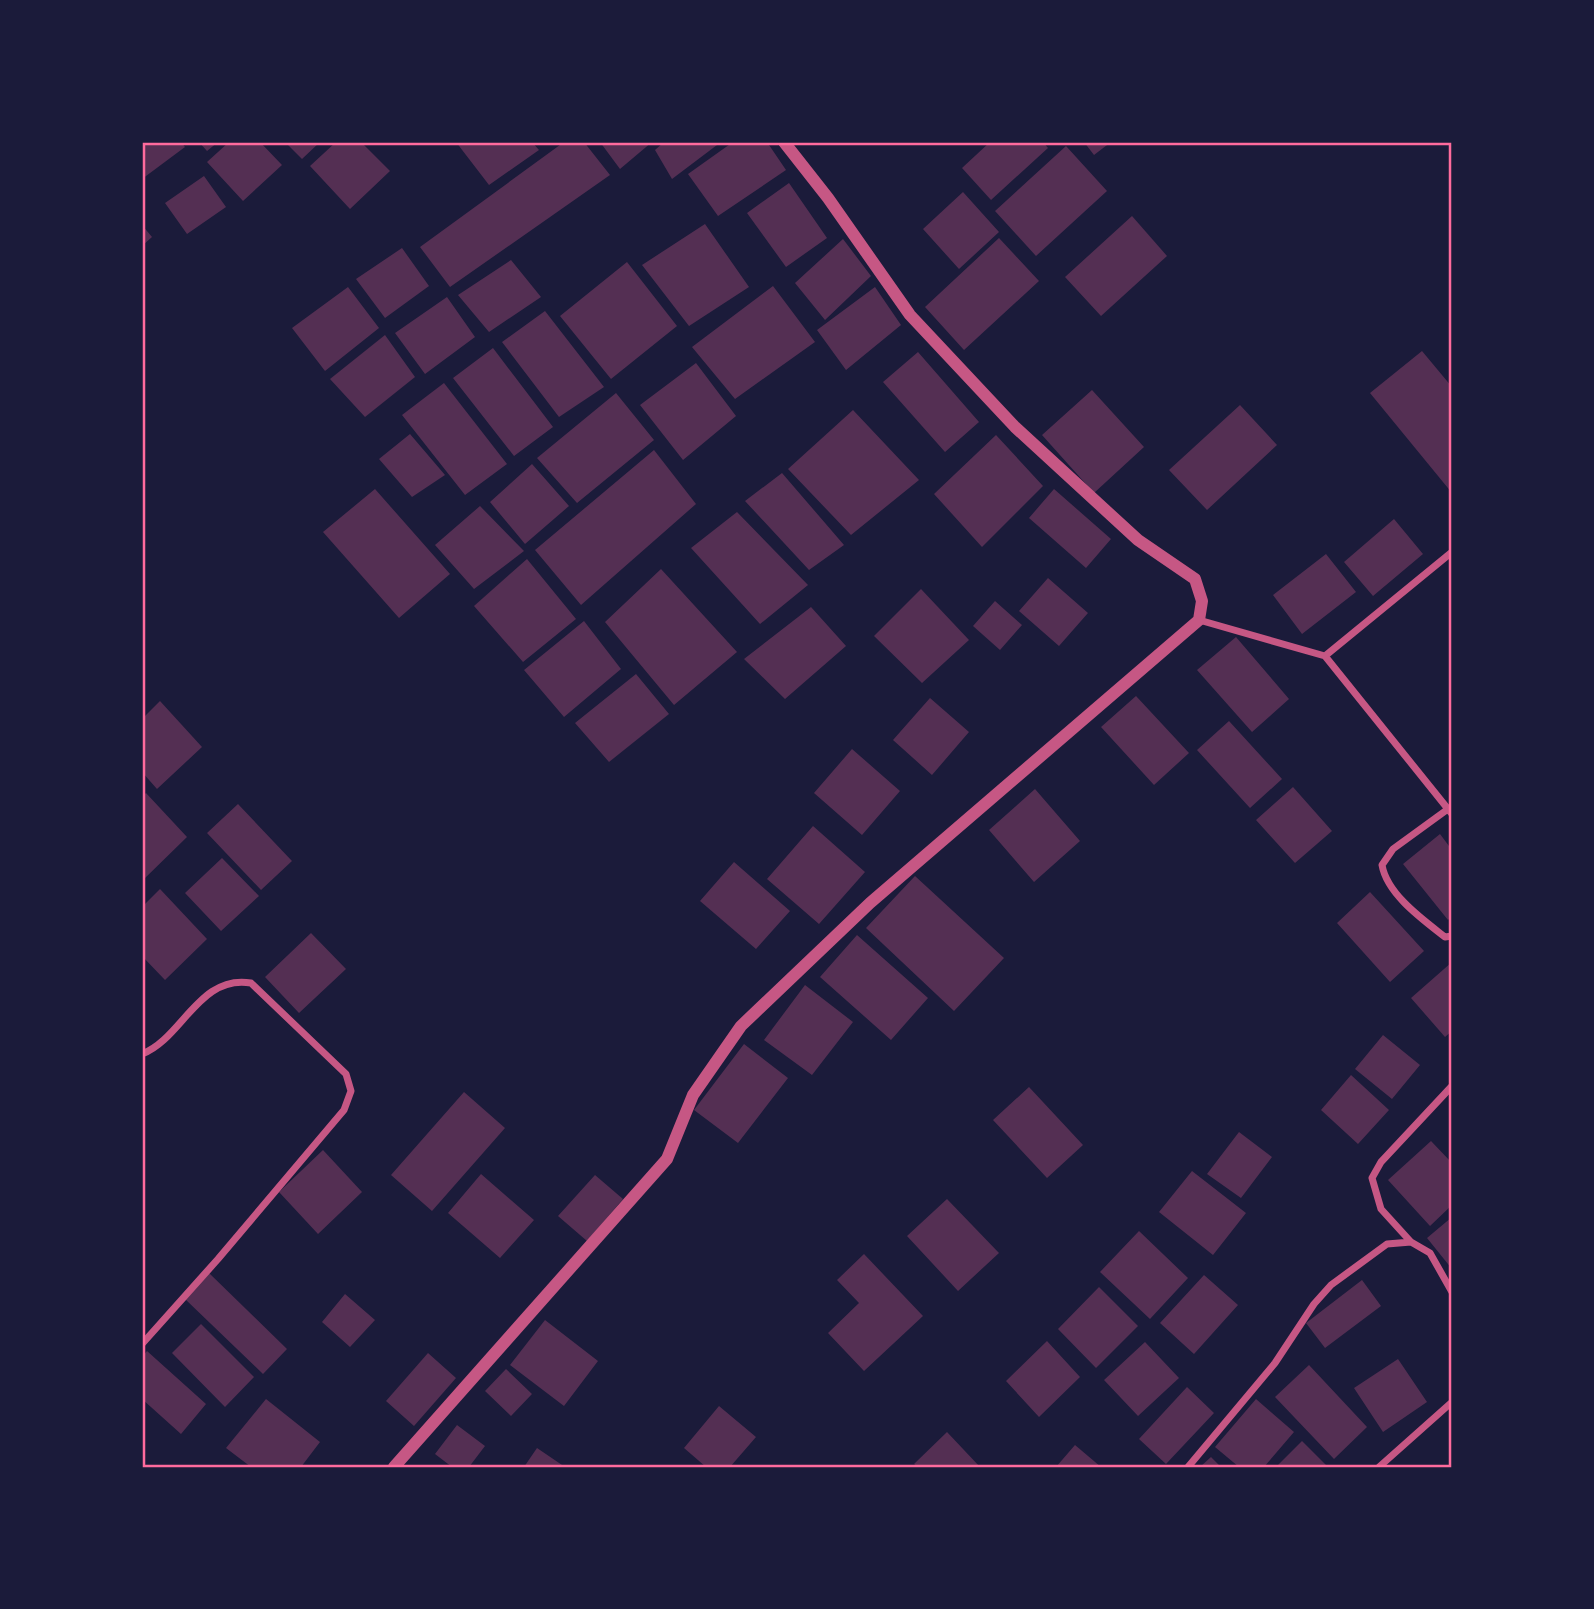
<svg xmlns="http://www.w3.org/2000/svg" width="1594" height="1609" font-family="'Space Grotesk',sans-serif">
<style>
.building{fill:#542f53}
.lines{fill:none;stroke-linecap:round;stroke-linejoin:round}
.minor{stroke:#c65784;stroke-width:7}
.tertiary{stroke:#c65784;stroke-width:12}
.neatline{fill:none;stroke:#ff6b9d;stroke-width:2.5}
</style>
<rect width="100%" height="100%" fill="#1b1b3a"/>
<path class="building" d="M142,142H181L185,147L142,179Z
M199,142H218L207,151Z
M229,142H260L282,165L243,201L207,162Z
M285,142H320L302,159Z
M336,142H361L390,171L350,209L310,166Z
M456,142H532L539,150L489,185Z
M564,142H584L610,175L450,287L420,247Z
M600,142H652L620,169Z
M664,142H721L672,179L655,150Z
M733,142H767L786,170L718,216L688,174Z
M990,142H1043L1048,148L991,200L962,168Z
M1084,142H1111L1094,155Z
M1066,146L1107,191L1036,256L995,211Z
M204,176L226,207L187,234L165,203Z
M789,183L827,238L786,267L747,213Z
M963,192L999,232L959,269L923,229Z
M1132,216L1167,256L1101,316L1065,277Z
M705,224L749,287L689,326L642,265Z
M142,225L152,237L142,246Z
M999,238L1039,281L964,350L925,307Z
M843,239L871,276L825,320L795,283Z
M402,248L429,286L385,318L356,279Z
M511,260L541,297L489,332L458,295Z
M627,262L677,326L611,379L560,316Z
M773,286L815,342L735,399L692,347Z
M348,287L379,328L325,371L292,328Z
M875,287L901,325L846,370L817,330Z
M447,297L475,337L425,374L395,333Z
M545,311L604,387L559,417L502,342Z
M385,335L415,377L365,417L330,379Z
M493,348L553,427L514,456L453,378Z
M1422,351L1452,387V493L1370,393Z
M918,352L979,422L945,452L883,382Z
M696,363L736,416L683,460L640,405Z
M444,383L507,464L465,495L402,415Z
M1092,390L1144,447L1094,493L1042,435Z
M616,393L654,440L577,503L537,458Z
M1240,405L1277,445L1207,510L1169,470Z
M853,410L919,480L851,535L788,469Z
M410,434L445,475L412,497L379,459Z
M996,435L1043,486L982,547L934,494Z
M654,450L696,504L581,605L535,550Z
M532,464L569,506L525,544L490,502Z
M782,473L844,545L809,570L745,501Z
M375,489L450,574L399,618L323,532Z
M1054,489L1111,539L1086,568L1029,518Z
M480,506L524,551L474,589L435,545Z
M737,512L808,585L760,624L691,548Z
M1394,519L1423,554L1373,596L1344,562Z
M1326,554L1356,592L1302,634L1273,595Z
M527,559L576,619L523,662L474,606Z
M661,569L737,652L674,705L605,622Z
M1048,578L1088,613L1059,646L1019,611Z
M921,589L969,640L922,683L874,636Z
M995,601L1022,625L1000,650L973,626Z
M811,607L846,646L785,699L744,659Z
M584,621L621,669L564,717L524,670Z
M1236,637L1289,699L1252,732L1197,670Z
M636,674L669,714L609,762L575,723Z
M1136,696L1189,753L1154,785L1101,727Z
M930,698L969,732L932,775L893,740Z
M160,701L202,747L157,789L142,772V719Z
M1229,721L1282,779L1250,808L1197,750Z
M852,749L900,791L862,835L814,793Z
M1293,787L1332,831L1295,863L1256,820Z
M1035,789L1080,841L1034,882L989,830Z
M146,793L187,837L142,881V797Z
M238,804L292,861L261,890L207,833Z
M813,826L865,872L819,924L767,879Z
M1440,834L1452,850V916L1448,920L1403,864Z
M222,858L259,896L221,931L185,893Z
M734,862L790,911L756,949L700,901Z
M915,876L1004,958L954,1011L866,928Z
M160,889L207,939L165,980L142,956V907Z
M1370,892L1424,951L1390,982L1337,923Z
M311,933L346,969L299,1013L265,977Z
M857,935L928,998L891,1040L820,977Z
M1452,962V1031L1445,1037L1411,998Z
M805,985L853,1022L812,1075L764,1040Z
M1383,1035L1420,1065L1392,1099L1355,1069Z
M744,1044L788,1078L738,1143L694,1110Z
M1351,1075L1389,1110L1358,1144L1321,1110Z
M1029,1087L1083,1145L1047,1178L993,1120Z
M464,1092L505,1128L432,1211L391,1175Z
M1239,1132L1272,1157L1241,1198L1207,1174Z
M1431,1141L1452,1163V1205L1430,1226L1388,1180Z
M323,1150L362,1192L318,1234L279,1192Z
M1192,1171L1246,1213L1213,1255L1159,1212Z
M481,1174L534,1220L500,1258L448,1213Z
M595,1175L623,1199L587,1241L558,1216Z
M947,1199L999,1253L958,1291L907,1236Z
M1452,1217V1269L1427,1238Z
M1139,1231L1188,1278L1150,1319L1100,1272Z
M864,1254L923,1316L864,1371L828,1333L859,1303L837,1280Z
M209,1273L287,1349L263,1374L185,1299Z
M1204,1275L1238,1305L1194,1354L1160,1323Z
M1362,1280L1381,1306L1325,1348L1306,1323Z
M1099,1287L1138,1326L1096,1368L1058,1329Z
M345,1294L375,1320L350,1347L322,1322Z
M545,1320L598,1361L564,1406L510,1365Z
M201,1324L254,1377L225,1407L172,1353Z
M1047,1341L1080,1377L1039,1417L1006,1381Z
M1145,1342L1179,1378L1138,1416L1104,1380Z
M147,1351L206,1404L181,1434L142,1399V1357Z
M428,1353L456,1378L414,1426L386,1401Z
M1398,1359L1427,1402L1383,1432L1354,1388Z
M1309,1365L1367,1427L1334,1459L1275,1397Z
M506,1369L532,1394L511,1416L485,1391Z
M1187,1387L1214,1413L1166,1464L1139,1439Z
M266,1399L320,1442L301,1467H251L226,1448Z
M1256,1399L1294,1432L1264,1467H1239L1215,1447Z
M719,1406L756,1437L730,1467H706L684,1448Z
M457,1425L485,1446L469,1467H452L435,1454Z
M947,1432L980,1467H918L914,1464Z
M1302,1441L1328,1467H1276Z
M1075,1445L1101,1467H1056Z
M537,1448L565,1467H524Z
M1211,1457L1221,1467H1200Z"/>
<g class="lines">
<path class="minor" d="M1199,620L1325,656L1452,814
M1325,656L1452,552
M1448,809L1393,849L1382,865C1387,894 1422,919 1445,937L1452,936
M142,1054C182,1039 199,974 251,983L346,1074L351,1091L344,1110L218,1259L142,1344
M1411,1242L1381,1209L1372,1178L1381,1162L1452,1086
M1188,1467L1275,1363L1314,1304L1331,1285L1387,1244L1411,1242L1430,1253L1452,1292
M1379,1467L1452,1402"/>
<path class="tertiary" d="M394,1467L667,1159L693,1095L741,1026L870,903L1199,620L1202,601L1195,579L1138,540L1015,427L910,315L828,198L784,142"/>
</g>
<rect width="1594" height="1609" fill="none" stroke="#1b1b3a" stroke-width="287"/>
<rect x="144" y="144" width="1306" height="1322" class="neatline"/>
</svg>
